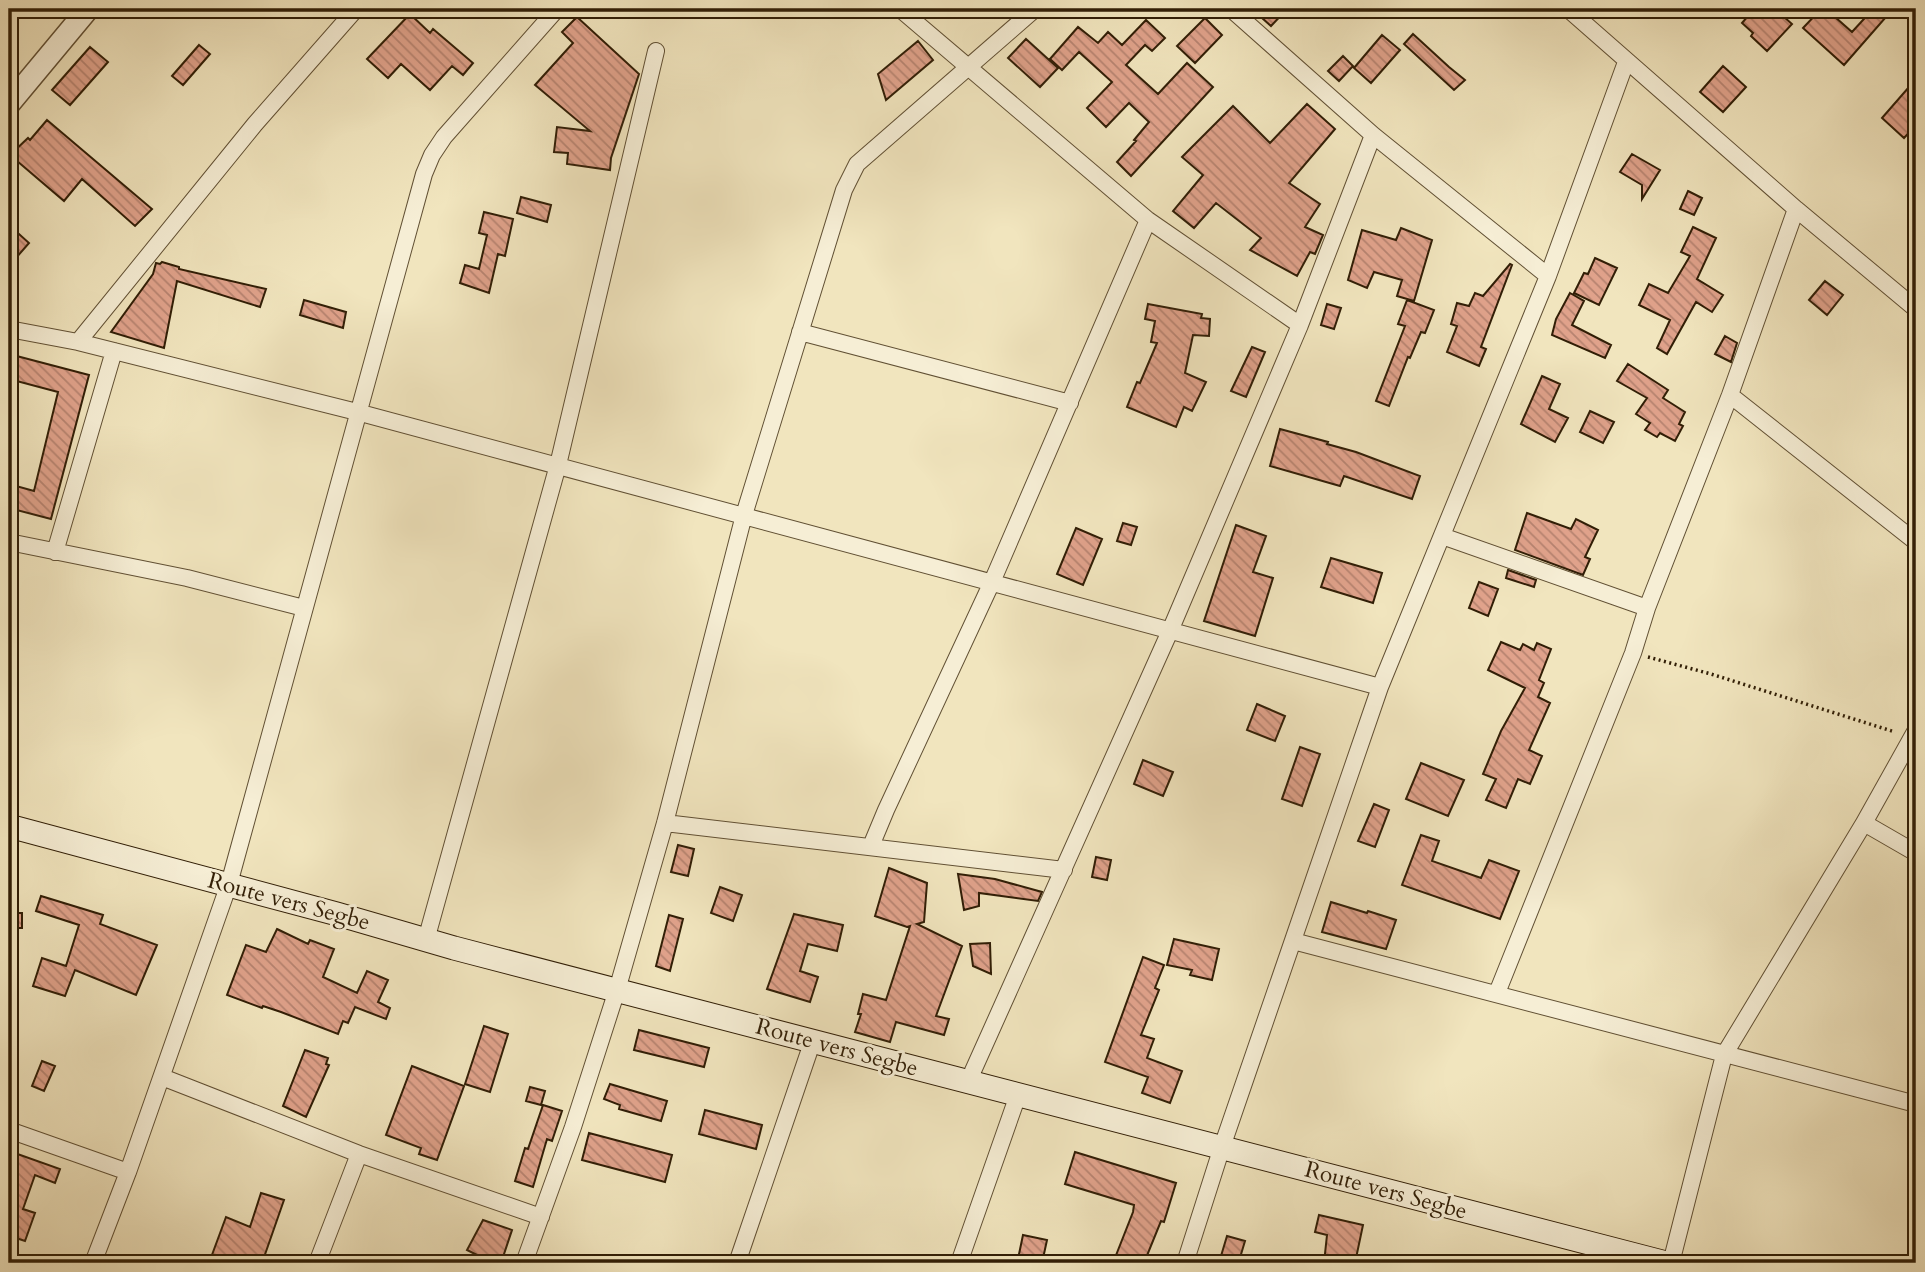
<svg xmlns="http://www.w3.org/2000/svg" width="1925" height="1272" font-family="Cardo,serif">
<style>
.building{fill:url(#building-back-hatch);stroke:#311e06;stroke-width:2}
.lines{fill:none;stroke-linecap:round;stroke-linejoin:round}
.minor-casing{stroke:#615034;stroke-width:18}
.tertiary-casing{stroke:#615034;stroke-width:24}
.secondary-casing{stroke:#311e06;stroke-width:25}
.path{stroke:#311e06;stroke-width:3.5;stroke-dasharray:2 3.5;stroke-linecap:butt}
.minor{stroke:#f6eed5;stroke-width:16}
.tertiary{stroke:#f6eed5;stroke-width:21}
.secondary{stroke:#f6eed5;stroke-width:23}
.labels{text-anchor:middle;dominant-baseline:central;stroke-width:6;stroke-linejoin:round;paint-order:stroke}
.street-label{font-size:23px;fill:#311e06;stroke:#f6eed5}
</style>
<defs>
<pattern id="building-back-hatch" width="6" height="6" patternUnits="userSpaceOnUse" patternTransform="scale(1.75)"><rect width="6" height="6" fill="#e0a28b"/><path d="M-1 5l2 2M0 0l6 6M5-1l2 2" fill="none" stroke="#b68370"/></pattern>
</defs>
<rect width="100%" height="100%" fill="#f1e5be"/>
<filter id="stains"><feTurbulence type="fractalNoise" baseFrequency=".00286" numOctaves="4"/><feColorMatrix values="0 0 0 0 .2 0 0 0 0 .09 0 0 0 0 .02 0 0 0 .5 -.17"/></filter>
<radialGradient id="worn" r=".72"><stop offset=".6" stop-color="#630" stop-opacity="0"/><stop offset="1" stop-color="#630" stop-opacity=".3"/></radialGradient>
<path class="building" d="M1252,9H1287L1271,26Z
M1754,9H1761L1769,16L1775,9L1792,24L1767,51L1751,36L1753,33L1742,23Z
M1821,9H1826L1852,32L1873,9H1893L1844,65L1803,28Z
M410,14L430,33L433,29L473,63L463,75L452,66L430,90L401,64L388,78L367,59Z
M577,17L639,74L611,158L610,170L567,164L568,153L554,152L557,127L590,131L535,85L573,43L562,32Z
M1205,18L1222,35L1195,63L1177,46Z
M1146,20L1165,38L1152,51L1145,45L1126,65L1158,94L1187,63L1213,87L1131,176L1117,162L1136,141L1134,140L1149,122L1129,103L1106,127L1087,108L1112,82L1079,52L1062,70L1050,59L1078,27L1098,43L1108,32L1122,45Z
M1413,34L1449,67L1465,80L1454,90L1404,44Z
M1382,35L1400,50L1371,83L1354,68Z
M1026,39L1058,68L1040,87L1008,58Z
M918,41L933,60L886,100L878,74Z
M199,45L210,54L183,85L172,76Z
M90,47L108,62L70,105L52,90Z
M1343,56L1353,66L1339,81L1328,71Z
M1723,66L1746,87L1723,112L1700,92Z
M1916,79V125L1904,138L1882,118Z
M1307,104L1335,129L1289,183L1320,204L1305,227L1323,235L1315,254L1310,252L1297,276L1250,250L1261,238L1216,203L1194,228L1173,211L1203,175L1182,157L1233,106L1270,143Z
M47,120L152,209L135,226L82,179L64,201L10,155L28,138L30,140Z
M1632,154L1660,170L1642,199V185L1620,172Z
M1688,191L1702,198L1694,215L1680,209Z
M521,197L551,205L547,222L517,213Z
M484,212L513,219L505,256L498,254L489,293L460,283L465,265L479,269L487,235L479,233Z
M9,225L29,243L9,266Z
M1693,227L1716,238L1697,279L1723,295L1712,312L1696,302L1667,354L1657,348L1670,320L1639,305L1649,284L1668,293L1690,256L1681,252Z
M1401,228L1432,240L1414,301L1397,296L1402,280L1374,272L1367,288L1348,280L1362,230L1396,240Z
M1595,258L1617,268L1599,305L1574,293L1584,273L1588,274Z
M162,262L179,267V269L266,289L260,307L177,281L164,348L111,332L153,274L156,263L160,264Z
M1510,264L1512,265L1481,347L1486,349L1479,366L1447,352L1457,326L1451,324L1457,303L1469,306L1475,293L1483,296Z
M1825,281L1843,295L1827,315L1809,300Z
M1570,293L1584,301L1572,325L1611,345L1605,358L1552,335L1556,319Z
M304,300L346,312L343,328L300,315Z
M1407,300L1434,310L1425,333L1421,332L1410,358L1408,357L1389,406L1376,401L1405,326L1398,324Z
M1148,304L1202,314L1201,318L1210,319L1209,336L1193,335L1185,373L1206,382L1192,411L1184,407L1176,427L1127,407L1137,382L1140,383L1157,343L1151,342L1155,321L1145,319Z
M1327,304L1341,308L1334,329L1321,325Z
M1725,336L1737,343L1731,362L1715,354Z
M1252,347L1265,352L1246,397L1231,391Z
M9,354L89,375L51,519L9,508V484L34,491L58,392L9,379Z
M1628,364L1668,390L1663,398L1685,412L1679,424L1683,426L1675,441L1660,433L1657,437L1645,430L1650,423L1636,414L1647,398L1617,381Z
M1542,376L1560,384L1549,409L1568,418L1555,442L1521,424Z
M1590,411L1614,422L1603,443L1580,432Z
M1280,429L1328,442L1327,444L1356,452L1420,476L1412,499L1344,476L1340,486L1270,466Z
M1527,513L1571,529L1576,519L1598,530L1585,557L1590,559L1583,575L1515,550Z
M1123,523L1137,527L1131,545L1117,541Z
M1236,525L1266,536L1253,572L1273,578L1255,636L1204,621Z
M1076,528L1102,539L1083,585L1057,574Z
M1331,558L1382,573L1373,603L1321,587Z
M1508,570L1536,580L1534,587L1506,578Z
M1479,582L1498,589L1488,616L1469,608Z
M1501,642L1520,650L1523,644L1534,650L1537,643L1551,649L1539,680L1544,683L1538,697L1550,703L1529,750L1542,756L1530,784L1518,779L1506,808L1486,800L1496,779L1483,774L1501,731L1525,688L1488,670Z
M1257,704L1285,716L1275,741L1247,730Z
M1300,747L1320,754L1302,806L1282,799Z
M1143,760L1173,772L1163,796L1134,784Z
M1421,763L1464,780L1448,816L1406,799Z
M1374,804L1389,810L1375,847L1358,841Z
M1421,835L1439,841L1432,861L1481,878L1489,860L1519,871L1500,919L1402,885Z
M678,845L694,849L688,876L671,872Z
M1096,857L1111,860L1107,880L1092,877Z
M889,868L927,883L924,922L917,924L962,946L936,1016L949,1019L944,1035L896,1022L890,1042L855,1032L861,1014H858L863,994L886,1000L910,926L907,927L875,916Z
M958,874L995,879L1042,892L1038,901L979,893V906L964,910Z
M720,887L742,895L733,921L711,913Z
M41,896L103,915L100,924L157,945L136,995L75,970L65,996L33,986L42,958L66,966L79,925L36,911Z
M1331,902L1367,913L1368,911L1396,920L1386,949L1322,932Z
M9,913H22V928H9Z
M794,914L843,925L837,951L808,944L800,971L818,977L810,1002L767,989Z
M669,915L683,919L670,971L656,966Z
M277,929L308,944L310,940L334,949L323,977L357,993L367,971L388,980L378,1002L390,1008L386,1019L355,1007L348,1023L343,1021L338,1034L281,1012L263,1006L262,1008L227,995L246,945L266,952Z
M1174,939L1219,949L1212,980L1190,975L1192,970L1167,965Z
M990,943L991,974L973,966L970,944Z
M1143,957L1164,965L1155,988L1159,990L1141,1035L1154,1039L1147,1058L1182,1071L1170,1103L1142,1093L1148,1077L1105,1062Z
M484,1026L508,1034L490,1092L465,1084Z
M639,1030L709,1048L704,1067L634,1050Z
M305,1050L328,1058L326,1064L329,1065L306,1117L283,1106Z
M42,1061L55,1066L44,1091L32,1086Z
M412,1066L464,1086L437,1160L419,1154L421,1148L386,1135Z
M610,1084L667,1101L661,1121L619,1109L620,1105L604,1099Z
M530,1087L545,1091L541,1105L526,1101Z
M543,1105L562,1111L552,1141L547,1139L533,1187L515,1181L525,1148L528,1149Z
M705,1110L762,1125L756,1149L699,1134Z
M589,1133L672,1155L665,1182L582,1160Z
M9,1151L60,1169L55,1183L35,1175L23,1209L35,1213L25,1241L13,1237L11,1243H9Z
M1075,1152L1176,1183L1164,1222L1161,1221L1144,1263H1113L1133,1212L1134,1205L1065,1184Z
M261,1193L284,1200L262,1263L235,1256L233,1263H209L226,1217L250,1227Z
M1319,1215L1363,1225L1355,1263H1324L1327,1235L1315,1232Z
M483,1220L512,1230L501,1263H493L467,1250Z
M1023,1235L1047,1240L1042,1263L1018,1259Z
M1227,1236L1245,1241L1239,1261L1221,1256Z"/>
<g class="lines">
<g class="minor-casing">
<path id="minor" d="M900,9L1148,220L1300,325
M1231,9L1373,135L1548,276
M1568,9L1796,209L1916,309
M9,329L78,342L357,412L1380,687
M800,332L1070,403
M78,342L255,124L356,9
M1730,395L1916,542
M1442,536L1647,608
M9,542L187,578L304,608
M55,552L114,351
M665,823L1064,870
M1864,823L1916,853
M871,846L886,810L992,582L1148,220
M426,940L558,465L656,51
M1293,941L1916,1104
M1497,993L1633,653L1647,608L1730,395L1796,209
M162,1077L359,1154L541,1217
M968,1082L1170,631L1300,325L1373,135
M9,1130L128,1172
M93,1263L128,1172L229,884L424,174L432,155L444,137L557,9
M317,1263L359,1154
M524,1263L573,1127L617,990L665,823L744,515L844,190L857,164L1035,9
M737,1263L813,1040
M959,1263L1018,1095
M1185,1263L1222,1147L1380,687L1548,276L1626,62
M1671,1263L1724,1055L1864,823L1916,730"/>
</g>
<g class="tertiary-casing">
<path id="tertiary" d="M9,104L88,9"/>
</g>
<g class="secondary-casing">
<path id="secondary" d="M9,826L337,914L454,948L1666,1263"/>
</g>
<path class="path" d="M1648,657L1711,674L1895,732"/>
<use href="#minor" class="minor"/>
<use href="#tertiary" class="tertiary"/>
<use href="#secondary" class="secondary"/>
</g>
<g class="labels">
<g class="street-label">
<text transform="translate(289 901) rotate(15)">Route vers Segbe</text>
<text transform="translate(837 1047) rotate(15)">Route vers Segbe</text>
<text transform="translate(1386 1190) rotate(15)">Route vers Segbe</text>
</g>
</g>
<rect width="1925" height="1272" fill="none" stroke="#f1e5be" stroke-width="35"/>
<rect x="10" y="10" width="1904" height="1251" fill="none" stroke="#311e06" stroke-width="3.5"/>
<rect x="18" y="18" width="1890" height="1237" fill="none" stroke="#311e06" stroke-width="2"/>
<rect width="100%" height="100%" filter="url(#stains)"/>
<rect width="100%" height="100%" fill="url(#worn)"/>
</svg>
